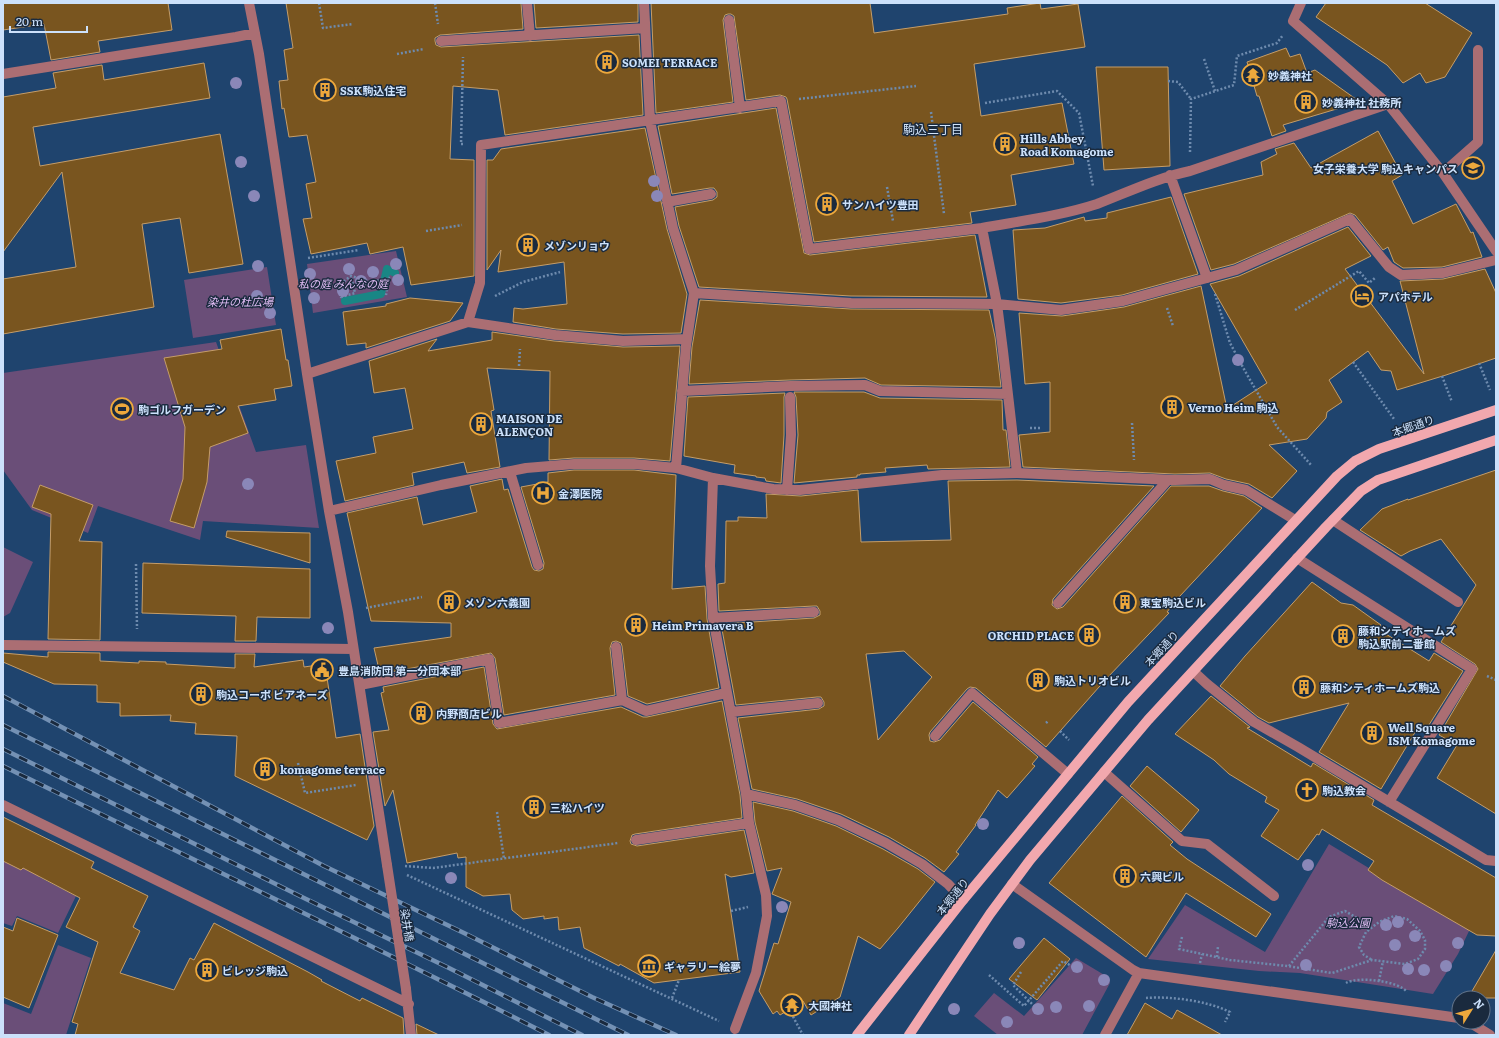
<svg xmlns="http://www.w3.org/2000/svg" width="1499" height="1038" font-family="Literata,'Noto Sans JP',serif">
<style>
.green{fill:#6a4e78}
.lines{fill:none;stroke-linecap:round;stroke-linejoin:round}
.stream{stroke:#198685;stroke-width:8}
.building{fill:#79551f;stroke:#c59d68;fill-rule:evenodd}
.path{stroke:#6e8bae;stroke-width:2.5;stroke-dasharray:2 2;stroke-linecap:butt}
.minor{stroke:#ab6e73;stroke-width:10}
.major{stroke:#f2a8ae;stroke-width:10}
.rail-casing{stroke:#7491b4;stroke-width:4.5}
.rail{stroke:#1a2a3e;stroke-width:3;stroke-dasharray:9;stroke-linecap:butt}
.minor-bridge{stroke:#ab6e73;stroke-width:10}
.tree{fill:#8a87b8}
.labels{text-anchor:middle;dominant-baseline:central;stroke-width:3;stroke-linejoin:round;paint-order:stroke}
.poi-label{font-size:11px;font-weight:bold;fill:#cce1fb;stroke:#1a2a3e;text-anchor:start}
.park-label{font-size:11px;font-style:italic;fill:#e2bdf5;stroke:#1a2a3e}
.street-label{font-size:11px;fill:#cce1fb;stroke:#1a2a3e}
.neighbourhood-label{font-size:12px;fill:#d2e3f8;stroke:#1a2a3e}
</style>
<rect width="100%" height="100%" fill="#1f446e"/>
<path class="green" d="M396,251L407,297L313,313L307,264Z
M267,267L276,325L193,338L184,280Z
M216,342L256,452L306,445L319,528L203,521L200,540L98,506L88,533L32,510L3,470V373Z
M3,547L33,562L10,613L3,617Z
M3,843L44,864L39,877L76,896L58,933L17,916L12,926L3,923Z
M1329,844L1470,929L1458,954L1433,994L1300,973L1259,971L1148,959L1185,905L1265,952Z
M58,945L91,958L66,1035L3,1034V1003L31,1014Z
M1076,958L1106,976L1110,983L1082,1035H998L974,1016L994,993L1024,1016Z"/>
<g class="lines">
<path class="stream" d="M345,301L381,294L387,269L395,273"/>
</g>
<path class="building" d="M3,3H168L172,30L98,41L100,52L51,60L44,24L3,30Z
M286,3H521L523,29L440,35L435,38V41L436,45L441,47L639,35L643,115L505,135L498,90L453,86L450,159L474,160V276L411,285L403,247L370,254L367,243L311,254L303,219L312,218L306,184L316,182L307,135L289,137L284,108L282,109L279,81L288,80L284,50L293,48Z
M534,3H638V22L536,28Z
M651,3H870L874,33L1008,14L1007,8L1040,3L1041,9L1078,4L1085,47L974,64L981,116L1062,103L1074,164L1011,175L1016,205L970,212L972,223L814,242L787,99L786,97L780,95L746,100L734,16L731,14H728L725,15L723,20L733,102L656,113Z
M1326,3H1425L1472,33L1445,77L1426,83L1420,73L1403,83L1387,65L1316,17Z
M1286,48L1290,57L1300,54L1307,73L1315,70L1360,102L1283,125L1286,131L1272,136L1259,96H1257L1247,62Z
M204,63L210,98L33,127L40,166L220,134L243,264L189,273L180,218L142,224L154,307L3,334V279L76,267L62,172L3,252V97L56,88L53,73L102,65L104,80Z
M1096,67H1168L1170,166L1104,170Z
M776,108L804,253L810,255L975,235L987,297L851,296L699,287L679,226L675,207L713,200L717,197V192L714,188H710L672,194L658,126Z
M645,128L667,229L687,294L681,333L623,334L556,329L513,322L514,308L523,309L567,304L564,262L498,272L501,250L487,270V160H493L501,149Z
M1378,131L1402,175L1392,181L1413,224L1456,204L1471,233L1473,232L1482,257L1442,267L1403,268L1394,262L1388,247L1383,250L1355,215L1350,213L1234,264L1211,270L1184,194L1263,175L1261,162L1277,154L1275,149L1294,143L1311,168Z
M1171,197L1198,274L1122,295L1061,303L1018,299L1013,230L1045,228L1084,217L1085,221L1107,218V213Z
M1348,227L1371,256L1345,269L1424,374L1400,281L1443,279L1485,269L1496,293V358L1446,375L1397,390L1391,371L1381,370L1368,351L1329,380L1342,402L1327,412L1326,418L1307,439L1269,445L1297,471L1272,498L1249,484L1226,479L1210,473L1175,474L1023,467L1019,435L1050,432V382L1025,384L1019,313L1062,316L1124,307L1201,286L1227,409L1267,383L1210,284L1239,276Z
M410,298L463,303L450,321L366,348V343L347,345L343,312L386,306V304Z
M700,300L851,309L989,310L995,337L1001,387L881,385L865,378L790,380L689,384L692,347Z
M281,329L286,360H288L292,386L274,389L276,400L238,406L248,433L210,447L207,482L194,528L170,521L183,479L185,427L164,358L222,349L220,340Z
M492,332L554,341L623,347L680,346L670,461L634,458H574L549,460L550,371L487,368L494,410L491,411L500,467L467,473L464,462L412,473L414,485L345,501L336,461L376,453L373,437L413,429L405,388L374,393L369,361L437,339L428,351L492,340Z
M794,392H864L880,398L1002,400L1003,430H1006L1010,467L928,469L927,465L885,468L886,472L860,474V475H857V477L794,483L798,435L796,397Z
M785,393L784,397V435L781,483L766,481L765,478L756,477V476L734,473L735,465L684,456L688,397Z
M574,470H634L676,475L672,589L705,586L707,619L719,688L647,704L628,696L622,646L621,643L616,641L612,642L610,648L615,695L504,715L495,658L491,653L380,674L374,648L451,637V623L371,621L347,513L417,497L423,525L477,512L470,486L502,479L504,490L508,489L532,567L534,570L539,571L543,569L544,563L521,487L548,482V473Z
M1496,470V814L1437,778L1457,745L1439,735L1478,669L1475,664L1441,642L1476,585L1441,539L1410,551L1401,556L1360,530L1382,509L1408,499V500Z
M1017,480L1154,486L1053,599L1052,605L1057,609L1063,607L1171,486H1209L1223,491L1244,496L1262,508L1180,596L1167,612L1169,613L1107,678L1046,747L976,688L970,687L967,689L930,732L929,735L930,741L934,742L940,740L973,702L1038,757L1032,764L1035,766L1007,798L998,790L975,825H976L956,852L959,854L944,872L925,858L889,837L841,814L797,799L752,789L738,718L819,709L824,706V702L821,697H817L736,705L721,624L814,618L820,615V611L817,606H814L719,611L718,584L725,583L726,521H738V517L767,518L766,494L801,496L858,490L861,542L951,540L948,481ZM904,651L932,677L878,740L866,654Z
M40,485L93,505L79,541L102,542L100,640L48,639L51,514L32,507Z
M227,531L310,533V563L226,537Z
M143,563L310,569V618L257,617L256,641H235L236,616L142,613Z
M1312,582L1341,603L1353,605L1381,625L1378,629L1429,661L1434,653L1463,671L1427,728L1420,724L1381,789L1319,752L1349,703L1269,723L1258,717L1220,686L1245,656Z
M48,652L100,653V661L139,663V661L166,662V664L235,668V654H255L254,667L303,660L304,667L325,664L336,738L360,734L374,826L367,840L235,776L237,736L195,734L196,723L170,721L171,715L120,716V703L97,702V685L54,684L3,662V653L48,657Z
M484,667L493,724L497,729L621,707L643,717H647L722,701L740,795L742,818L635,834L632,835L630,841L631,844L637,846L744,830L754,873L731,877L725,874L740,972L654,983L620,964L619,966L584,948L580,927L559,930L558,917L544,919V916L523,919L512,910L510,894L483,896L466,887V857L458,858L457,853L407,863L393,790L385,806L373,732L389,730L381,693L384,692L383,687Z
M1211,696L1250,727L1247,728L1311,767L1313,763L1374,800L1372,805L1496,878V936L1477,935L1382,880L1368,870L1374,861L1322,829L1319,835L1317,834L1298,860L1261,836L1279,810L1265,802L1267,797L1229,774L1214,760L1175,734Z
M1147,766L1199,810L1181,832L1130,786Z
M1122,796L1173,842L1170,845L1187,859L1271,914L1256,937L1186,893L1146,957L1049,883Z
M753,802L793,811L836,826L883,849L918,869L935,882L898,928L880,949L858,936L840,997L811,1015L803,1001L780,1015L777,1011L773,1014L759,991L774,943L778,944L791,902L772,894L782,868L767,871L755,822Z
M3,817L94,862L91,868L148,896L133,927L140,931L120,973L174,990L190,958L194,960L214,923L308,972L322,980L321,981L360,1001L362,998L403,1018L404,1035H75L78,1024L72,1022L98,942L66,927L80,898L23,868L21,870L3,861Z
M17,918L58,935L29,1008L3,997V927L13,931Z
M1044,938L1070,959L1037,1000L1009,979Z
M1496,950V998H1468Z
M1145,1003L1172,1019L1177,1010L1222,1035H1127Z
M416,1024L439,1035H417Z"/>
<g class="lines">
<path class="path" d="M319,3L323,28L353,24
M435,3L438,24
M397,54L424,49
M1204,59L1215,91
M1168,81L1178,82L1191,99
M799,99L916,86
M985,103L1057,91L1079,113L1093,186
M931,112L944,214
M463,144H461L463,57
M1190,152L1191,99L1234,85L1237,56L1277,43L1283,35
M887,187L893,221
M426,231L462,225
M308,258L359,250
M339,285L341,297L355,293L351,276
M333,286L339,285L351,276L372,282L389,278L386,295
M1215,294L1230,343L1245,371L1277,427L1312,466
M495,296L523,282L560,272
M1167,308L1173,326
M1295,310L1359,271L1369,283L1375,278
M1353,362L1394,419
M1479,363L1490,390
M519,366L520,349
M1442,376L1452,402
M1132,423L1134,460
M1030,428H1041
M136,564L137,629
M366,608L422,597
M1487,676L1496,680
M1046,723L1048,721
M1060,731L1069,740
M298,763L305,793L356,785
M497,812L504,859
M405,866L433,868L618,843
M407,875L719,1021
M731,911L748,907
M1182,937L1179,949L1230,960L1287,966L1332,973L1372,960L1405,964L1418,959L1425,949V940L1420,931L1407,919L1394,916L1379,922L1366,932L1359,947L1364,955L1372,960
M1217,957L1218,946
M1200,963L1202,954
M1289,966L1329,917L1345,911L1372,927
M1021,972L1013,985L1035,1007
M989,975L1024,1006L1063,961L1078,970
M1379,981L1383,961
M1346,983C1358,976 1399,981 1407,992
M672,998L679,980
M1146,998C1171,996 1208,1001 1230,1012L1225,1022
M791,1013L803,1035"/>
<path class="minor" d="M249,3L259,54L307,374L329,511L348,612L387,865
M527,3L530,36
M644,3L650,121L673,228L694,293L686,346L676,468
M1301,3L1293,21L1388,104L1443,173L1496,251
M729,20L740,108
M441,41L645,28
M3,74L236,37L255,33
M1443,173L1478,142V50
M1170,175L1207,278
M667,202L711,194
M694,293L851,303L997,304L1061,310L1123,301L1236,270L1350,219L1389,267L1401,275L1443,273L1496,260
M468,322L555,335L623,341L687,339
M307,374L468,322L480,283L481,145L781,101L809,249L982,228
M682,391L790,386L865,385L880,391L1008,394
M510,472L538,565
M1017,473L1003,351L997,304L982,228C1020,221 1060,216 1097,204C1128,192 1157,178 1190,171L1388,104
M713,478L710,566L713,618L746,794L749,823L766,895L767,916L756,973L735,1029
M787,490L791,435L790,397
M329,511L441,485L526,468L574,464H634L676,468L713,478L773,489L800,490L942,475L1017,473L1175,480L1210,479L1224,485L1246,490L1295,520
M1333,520L1458,602
M1297,558L1472,669L1389,802
M1058,603L1168,480
M713,618L814,612
M3,645L353,649
M616,647L622,700
M1194,672L1207,684L1254,722L1298,747L1486,860L1496,861
M360,685L489,659L499,723L622,700L646,711L726,693
M731,712L818,703
M935,736L972,693L1068,774
M1104,772L1182,841L1207,844L1274,896
M746,794L795,805L838,820L886,843L922,864L948,884L963,900
M3,805L409,1004
M636,840L749,823
M1012,884L1133,970L1139,973L1459,1018
M406,989L411,1035
M1469,1022L1490,1035
M1105,1035L1139,973"/>
<path class="major" d="M857,1035L963,900L1128,702L1337,476L1355,461L1379,449L1496,410
M909,1035L990,914L1030,860L1148,720L1326,527L1361,491L1378,480L1496,440"/>
<g class="rail-casing">
<path id="rail" d="M3,696L324,866L464,933L592,997L676,1035
M3,725L628,1035
M3,749L306,899L447,967L582,1035
M3,766C185,856 368,943 549,1035"/>
</g>
<use href="#rail" class="rail"/>
<path class="minor-bridge" d="M387,865L406,989"/>
</g>
<g class="tree">
<circle cx="236" cy="83" r="6"/>
<circle cx="241" cy="162" r="6"/>
<circle cx="654" cy="181" r="6"/>
<circle cx="254" cy="196" r="6"/>
<circle cx="657" cy="196" r="6"/>
<circle cx="396" cy="264" r="6"/>
<circle cx="258" cy="266" r="6"/>
<circle cx="349" cy="269" r="6"/>
<circle cx="373" cy="272" r="6"/>
<circle cx="310" cy="274" r="6"/>
<circle cx="398" cy="280" r="6"/>
<circle cx="361" cy="281" r="6"/>
<circle cx="343" cy="291" r="6"/>
<circle cx="257" cy="296" r="6"/>
<circle cx="314" cy="298" r="6"/>
<circle cx="270" cy="313" r="6"/>
<circle cx="1238" cy="360" r="6"/>
<circle cx="248" cy="484" r="6"/>
<circle cx="328" cy="628" r="6"/>
<circle cx="983" cy="824" r="6"/>
<circle cx="1308" cy="865" r="6"/>
<circle cx="451" cy="878" r="6"/>
<circle cx="782" cy="907" r="6"/>
<circle cx="1398" cy="922" r="6"/>
<circle cx="1386" cy="925" r="6"/>
<circle cx="1415" cy="936" r="6"/>
<circle cx="1019" cy="943" r="6"/>
<circle cx="1458" cy="943" r="6"/>
<circle cx="1395" cy="945" r="6"/>
<circle cx="1306" cy="965" r="6"/>
<circle cx="1446" cy="966" r="6"/>
<circle cx="1077" cy="967" r="6"/>
<circle cx="1408" cy="969" r="6"/>
<circle cx="1424" cy="970" r="6"/>
<circle cx="1104" cy="980" r="6"/>
<circle cx="1089" cy="1006" r="6"/>
<circle cx="1056" cy="1007" r="6"/>
<circle cx="954" cy="1009" r="6"/>
<circle cx="1038" cy="1009" r="6"/>
<circle cx="1007" cy="1022" r="6"/>
</g>
<defs>
<g id="building-ring" transform="scale(1.15)"><circle r="9.5" fill="#1a2a3e" stroke="#eda83c" stroke-width="1.5"/><path d="M-4-6H4V6H1V3H-1V6H-4ZM-2.5-4.3h1.7v1.8h-1.7ZM.8-4.3h1.7v1.8H.8ZM-2.5-1h1.7V.8h-1.7ZM.8-1h1.7V.8H.8Z" fill="#eda83c"/></g>
<g id="temple-ring" transform="scale(1.15)"><circle r="9.5" fill="#1a2a3e" stroke="#eda83c" stroke-width="1.5"/><path d="M0-6L5-2H3V0L6.5 2.5H4V6H1.5V3h-3V6H-4V2.5H-6.5L-3 0V-2H-5Z" fill="#eda83c"/></g>
<g id="university-ring" transform="scale(1.15)"><circle r="9.5" fill="#1a2a3e" stroke="#eda83c" stroke-width="1.5"/><path d="M0-5L7-2L0 1L-7-2ZM-4 1L0 2.5L4 1V4Q0 6-4 4Z" fill="#eda83c"/></g>
<g id="hotel-ring" transform="scale(1.15)"><circle r="9.5" fill="#1a2a3e" stroke="#eda83c" stroke-width="1.5"/><path d="M-6-4.5h1.5V1H6V5H4.5V3h-9V5H-6ZM-4 0a1.8 1.8 0 1 1 3.6 0ZM.5 0V-2.5h3Q6-2.5 6 0Z" fill="#eda83c"/></g>
<g id="stadium-ring" transform="scale(1.15)"><circle r="9.5" fill="#1a2a3e" stroke="#eda83c" stroke-width="1.5"/><path d="M0-5a6.5 5 0 1 0 0 10a6.5 5 0 1 0 0-10ZM-3.5-1.8h7v3.6h-7Z" fill="#eda83c"/></g>
<g id="hospital-ring" transform="scale(1.15)"><circle r="9.5" fill="#1a2a3e" stroke="#eda83c" stroke-width="1.5"/><path d="M-5-5h3v3.5h4V-5h3V5h-3V1.5h-4V5h-3Z" fill="#eda83c"/></g>
<g id="civic-ring" transform="scale(1.15)"><circle r="9.5" fill="#1a2a3e" stroke="#eda83c" stroke-width="1.5"/><path d="M-.6-6.5H3V-4.5H.6V-3L4-1V1h2V6H-6V1h2V-1L-.6-3ZM-1.2 2.5V6h2.4V2.5Z" fill="#eda83c"/></g>
<g id="church-ring" transform="scale(1.15)"><circle r="9.5" fill="#1a2a3e" stroke="#eda83c" stroke-width="1.5"/><path d="M-1.2-6h2.4v3.5h3.3v2.4h-3.3V6h-2.4V-.1h-3.3v-2.4h3.3Z" fill="#eda83c"/></g>
<g id="museum-ring" transform="scale(1.15)"><circle r="9.5" fill="#1a2a3e" stroke="#eda83c" stroke-width="1.5"/><path d="M0-6L6-3V-2H-6V-3ZM-5-1h2V3h-2ZM-1-1h2V3h-2ZM3-1h2V3H3ZM-6 4H6V6H-6Z" fill="#eda83c"/></g>
</defs>
<g fill-rule="evenodd">
<use href="#building-ring" x="607" y="62"/>
<use href="#temple-ring" x="1253" y="75"/>
<use href="#building-ring" x="325" y="90"/>
<use href="#building-ring" x="1306" y="102"/>
<use href="#building-ring" x="1005" y="144"/>
<use href="#university-ring" x="1473" y="168"/>
<use href="#building-ring" x="827" y="204"/>
<use href="#building-ring" x="528" y="245"/>
<use href="#hotel-ring" x="1362" y="296"/>
<use href="#building-ring" x="1172" y="407"/>
<use href="#stadium-ring" x="122" y="409"/>
<use href="#building-ring" x="481" y="424"/>
<use href="#hospital-ring" x="543" y="493"/>
<use href="#building-ring" x="449" y="602"/>
<use href="#building-ring" x="1125" y="602"/>
<use href="#building-ring" x="636" y="625"/>
<use href="#building-ring" x="1089" y="635"/>
<use href="#building-ring" x="1343" y="636"/>
<use href="#civic-ring" x="322" y="670"/>
<use href="#building-ring" x="1038" y="680"/>
<use href="#building-ring" x="1304" y="687"/>
<use href="#building-ring" x="201" y="694"/>
<use href="#building-ring" x="421" y="713"/>
<use href="#building-ring" x="1372" y="733"/>
<use href="#building-ring" x="265" y="769"/>
<use href="#church-ring" x="1307" y="790"/>
<use href="#building-ring" x="534" y="807"/>
<use href="#building-ring" x="1125" y="876"/>
<use href="#museum-ring" x="649" y="966"/>
<use href="#building-ring" x="207" y="970"/>
<use href="#temple-ring" x="792" y="1005"/>
</g>
<g class="labels">
<g class="poi-label">
<text x="622" y="62">SOMEI TERRACE</text>
<text x="1268" y="75">妙義神社</text>
<text x="340" y="90">SSK駒込住宅</text>
<text x="1322" y="102">妙義神社 社務所</text>
<text x="1020" y="138">Hills Abbey<tspan x="1020" dy="13">Road Komagome</tspan></text>
<text x="1458" y="168" text-anchor="end">女子栄養大学 駒込キャンパス</text>
<text x="842" y="204">サンハイツ豊田</text>
<text x="544" y="245">メゾンリョウ</text>
<text x="1378" y="296">アパホテル</text>
<text x="1188" y="407">Verno Heim 駒込</text>
<text x="138" y="409">駒ゴルフガーデン</text>
<text x="496" y="418">MAISON DE<tspan x="496" dy="13">ALENÇON</tspan></text>
<text x="558" y="493">金澤医院</text>
<text x="464" y="602">メゾン六義園</text>
<text x="1140" y="602">東宝駒込ビル</text>
<text x="652" y="625">Heim Primavera B</text>
<text x="1358" y="630">藤和シティホームズ<tspan x="1358" dy="13">駒込駅前二番館</tspan></text>
<text x="1074" y="635" text-anchor="end">ORCHID PLACE</text>
<text x="338" y="670">豊島消防団 第一分団本部</text>
<text x="1054" y="680">駒込トリオビル</text>
<text x="1320" y="687">藤和シティホームズ駒込</text>
<text x="216" y="694">駒込コーポ ビアネーズ</text>
<text x="436" y="713">内野商店ビル</text>
<text x="1388" y="727">Well Square<tspan x="1388" dy="13">ISM Komagome</tspan></text>
<text x="280" y="769">komagome terrace</text>
<text x="1322" y="790">駒込教会</text>
<text x="550" y="807">三松ハイツ</text>
<text x="1140" y="876">六興ビル</text>
<text x="664" y="966">ギャラリー絵夢</text>
<text x="222" y="970">ビレッジ駒込</text>
<text x="808" y="1005">大國神社</text>
</g>
<g class="park-label">
<text x="343" y="283">私の庭 みんなの庭</text>
<text x="240" y="301">染井の杜広場</text>
<text x="1348" y="922">駒込公園</text>
</g>
<g class="street-label">
<text transform="translate(1413 425) rotate(-19)">本郷通り</text>
<text transform="translate(1161 648) rotate(-47)">本郷通り</text>
<text transform="translate(952 896) rotate(-51)">本郷通り</text>
<text transform="translate(408 925) rotate(81)">染井橋</text>
</g>
<g class="neighbourhood-label">
<text x="933" y="129">駒込三丁目</text>
</g>
</g>
<rect width="1499" height="1038" fill="none" stroke="#cce1fb" stroke-width="8"/>
<g transform="translate(1471 1010) rotate(53)"><circle r="19" fill="#1a2a3e" stroke="#61738a"/>
<path d="M0-3L7 15L0 10L-7 15Z" fill="#eda83c"/>
<text y="-6" font-size="11" font-weight="bold" text-anchor="middle" fill="#cce1fb">N</text>
</g>
<path d="M10 26v6h77v-6" fill="none" stroke="#cce1fb" stroke-width="2"/>
<text x="16" y="26" font-size="12" fill="#cce1fb" stroke="#1a2a3e" stroke-width="3" paint-order="stroke">20 m</text>
</svg>
